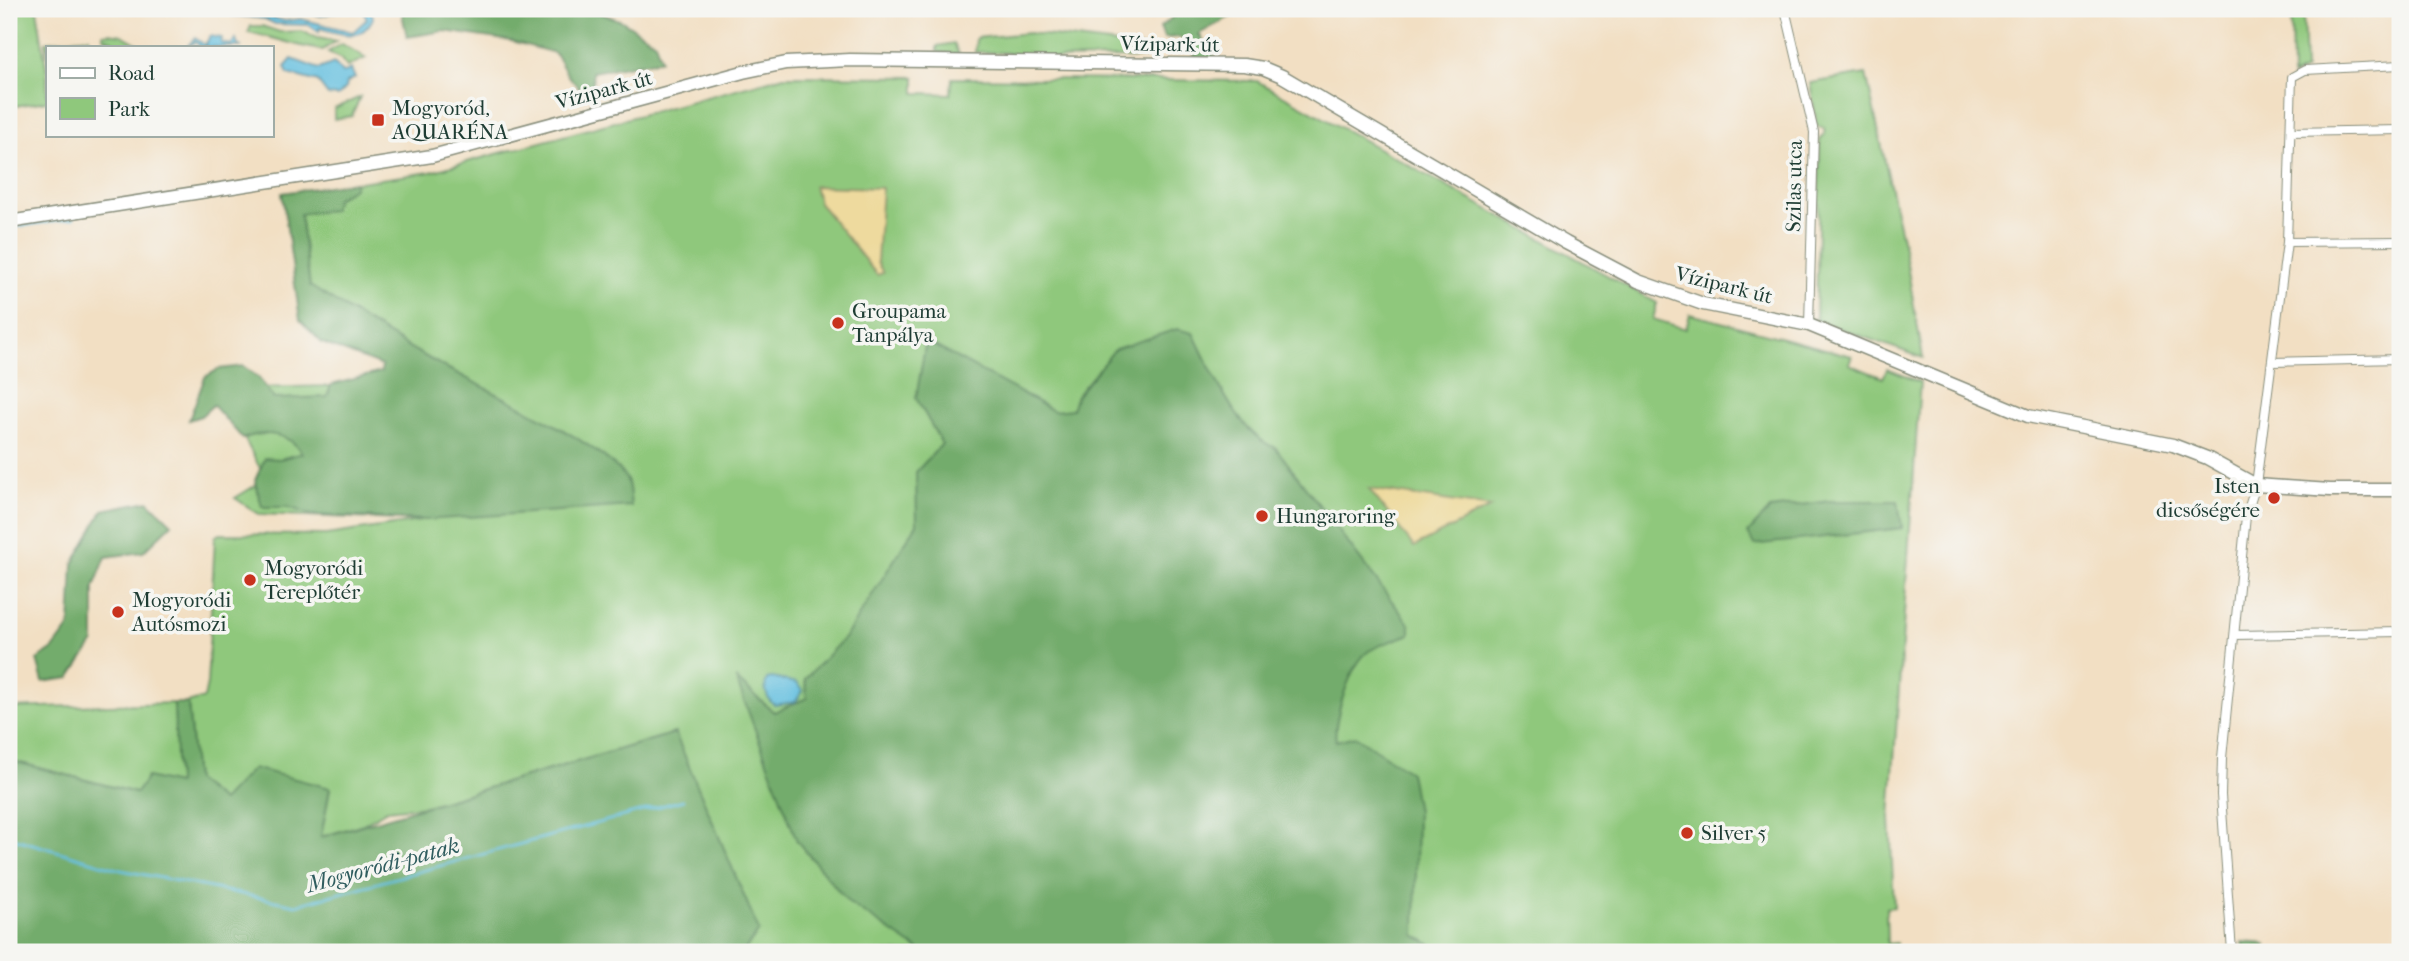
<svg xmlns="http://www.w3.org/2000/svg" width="2409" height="961" font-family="'IM FELL French Canon',serif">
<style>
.green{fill:#8fc87c;stroke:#578258;stroke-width:2}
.forest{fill:#73ac6c;stroke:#497450;stroke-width:2}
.sand{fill:#eeda9e;stroke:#868c69;stroke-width:2}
.water{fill:#61bedf;stroke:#407e8a;stroke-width:2}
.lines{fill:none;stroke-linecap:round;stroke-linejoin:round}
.stream{stroke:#61bedf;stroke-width:2.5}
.street-casing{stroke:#888e7c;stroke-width:10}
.secondary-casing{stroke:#888e7c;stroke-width:15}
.street{stroke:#fff;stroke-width:8}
.secondary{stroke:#fff;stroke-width:12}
.poi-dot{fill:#c8321e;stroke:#f6f6f2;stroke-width:2.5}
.labels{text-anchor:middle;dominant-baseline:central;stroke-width:7;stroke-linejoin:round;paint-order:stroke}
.street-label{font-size:21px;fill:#1f3d34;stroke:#f6f6f2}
.poi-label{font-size:21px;fill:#1f3d34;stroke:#f6f6f2;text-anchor:start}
.water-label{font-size:23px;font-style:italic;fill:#305d5f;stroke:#f6f6f2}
</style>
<rect width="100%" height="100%" fill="#f6f6f2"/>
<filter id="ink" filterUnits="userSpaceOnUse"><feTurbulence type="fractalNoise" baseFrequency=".0143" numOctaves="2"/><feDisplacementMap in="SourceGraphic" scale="14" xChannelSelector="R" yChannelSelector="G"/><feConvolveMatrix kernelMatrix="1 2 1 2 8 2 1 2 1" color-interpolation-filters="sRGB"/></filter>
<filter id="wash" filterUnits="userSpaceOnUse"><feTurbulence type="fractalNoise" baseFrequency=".00686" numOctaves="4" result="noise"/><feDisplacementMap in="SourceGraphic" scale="28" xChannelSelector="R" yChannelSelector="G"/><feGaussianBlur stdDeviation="1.57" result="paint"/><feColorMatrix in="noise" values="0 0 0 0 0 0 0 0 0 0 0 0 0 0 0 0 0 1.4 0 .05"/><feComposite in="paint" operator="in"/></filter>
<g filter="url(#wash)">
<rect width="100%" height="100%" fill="#f2dfc3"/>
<path class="green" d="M9,9H37L47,72V101L9,107Z
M2291,9H2303L2305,70L2292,77Z
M251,26H262L280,32L302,31L317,38L336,41L323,50C296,47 276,37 248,33Z
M109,33L122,35L143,47H117L113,41L103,37V34Z
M1029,33L1148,48L1149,58L1014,59L1008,53L975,52L976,38Z
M89,37L92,47H47V56L46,42Z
M954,43L959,55L937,52V46Z
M342,44L366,58L347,67L340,58L328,52Z
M1866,74L1905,253L1923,358L1816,320L1820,140L1825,134L1824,128L1817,126L1810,83Z
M784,76L915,77V93L951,94L952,78L1257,81L1657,303L1653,319L1686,329L1690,314L1852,356L1849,364L1883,378L1887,369L1920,382L1890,818L1894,907L1886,908L1887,944L1896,943V952H743L675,733L426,806L387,810L363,824L321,837L330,788L222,801L195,780L188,703L204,698L207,684L215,537L219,534L326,535L420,521L259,514L235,498L256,485L261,470L218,389L405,384L419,374L306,316L282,193L430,172Z
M360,97L352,116L334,119V109Z
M174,703L178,784L136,793L9,760V708Z"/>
<path class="forest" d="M401,9H496L535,20L591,10L622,21L655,42L661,60L592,72L593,84L583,92L568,76L555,53L511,41L444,31L407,37Z
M1183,9H1244L1199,34L1220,64H1196L1193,49L1179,37L1164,38L1160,27Z
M355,182L354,188L336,199L333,210L300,214L310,286C349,310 388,336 428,358C467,380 609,445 627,480C630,487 630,499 631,506L425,520L311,515L288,507H262L255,480L265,458L280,459L302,453C290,433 264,430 243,439L213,405L201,416L189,420L205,377L219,369L243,366L259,378L274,399L327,397L331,385L381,372L382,366L322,343L300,320L282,193Z
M1177,329L1193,333C1211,369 1237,434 1276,448L1410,625V634C1397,639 1381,644 1369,651C1351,663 1332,721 1336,741L1355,736L1410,772L1417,811L1415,935L1443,952H922L849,903L797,841L736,679L774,712L807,698L805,679L846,636L917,524L916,472L942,444L916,398L926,341L1054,411L1072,409L1077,395L1115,349Z
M148,501L172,524L143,552L106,557L94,587V642L70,678L43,682L37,660L53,649L70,626L73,564L103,510Z
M1830,501H1898L1902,528L1754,545L1748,533L1770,509Z
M174,703H188L195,780L222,801L253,768L330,788L321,837L675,733L759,931L743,952H9V760L136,793L147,777L177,784Z
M2243,942L2266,944L2267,952H2244Z"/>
<path class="sand" d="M814,186L882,188L877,262L883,273L877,275L819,203Z
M1369,489L1491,507L1414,547Z"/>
<path class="water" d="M222,9H239L285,21L301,19L353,32L367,19L363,9H371L373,18C361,43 341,34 319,28V32L309,25L275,24L265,19L233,15Z
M295,9H343L321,16Z
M210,36L222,38L221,43L231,45L236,39L238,46L242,47H200L196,42L187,47L195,38L205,45Z
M292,59L319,69L334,63L343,73L351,69L355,78L347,82L346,88L338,96L328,95L318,82L288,74L285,67Z
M772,678L797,683L803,691L795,702L775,705C767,701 763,687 767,679Z"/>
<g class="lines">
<path class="stream" d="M9,228L74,218
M9,837L121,870L296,905L683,800"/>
</g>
</g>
<g filter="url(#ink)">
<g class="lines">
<g class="street-casing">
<path id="street" d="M1785,9L1814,132L1809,325
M2291,132L2400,130
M2287,242L2400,241
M2272,362L2400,359
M2235,635L2400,632
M2232,952L2221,795L2222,758L2246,516L2256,485L2287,242L2292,77L2305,70L2400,65"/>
</g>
<g class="secondary-casing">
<path id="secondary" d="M9,222L432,156L743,72L786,63L850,60L1244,65L1263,68L1282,76L1566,243L1638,281L1703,304L1809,325L2028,416L2173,445L2207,458L2256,485L2330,490H2400"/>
</g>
<use href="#street" class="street"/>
<use href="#secondary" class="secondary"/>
</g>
</g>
<g class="poi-dot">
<rect x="371" y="113" width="14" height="14" rx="3.5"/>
<circle cx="838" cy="323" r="7"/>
<circle cx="2274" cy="498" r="7"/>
<circle cx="1262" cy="516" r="7"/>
<circle cx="250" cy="580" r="7"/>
<circle cx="118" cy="612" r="7"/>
<circle cx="1687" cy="833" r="7"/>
</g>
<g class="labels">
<g class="street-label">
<text transform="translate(1170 44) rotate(1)">Vízipark út</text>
<text transform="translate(604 90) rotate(-15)">Vízipark út</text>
<text transform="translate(1794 186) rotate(-89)">Szilas utca</text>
<text transform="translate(1724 285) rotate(14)">Vízipark út</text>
</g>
<g class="poi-label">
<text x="392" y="108">Mogyoród,<tspan x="392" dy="24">AQUARÉNA</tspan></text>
<text x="852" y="311">Groupama<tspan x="852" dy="24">Tanpálya</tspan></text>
<text x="2260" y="486" text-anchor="end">Isten<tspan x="2260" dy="24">dicsőségére</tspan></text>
<text x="1276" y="516">Hungaroring</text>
<text x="264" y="568">Mogyoródi<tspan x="264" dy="24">Tereplőtér</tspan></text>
<text x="132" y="600">Mogyoródi<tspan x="132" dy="24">Autósmozi</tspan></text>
<text x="1701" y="833">Silver 5</text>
</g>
<g class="water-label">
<text transform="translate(383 865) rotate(-15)">Mogyoródi-patak</text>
</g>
</g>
<rect width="2409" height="961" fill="none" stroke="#f6f6f2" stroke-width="35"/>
<rect x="46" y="46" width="228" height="91" fill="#f6f6f2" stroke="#a0aca6" stroke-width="2"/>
<rect x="60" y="68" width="35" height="10" fill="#ffffff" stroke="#a0aca6" stroke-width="2"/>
<text x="108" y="80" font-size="21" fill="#1f3d34">Road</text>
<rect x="60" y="98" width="35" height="21" fill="#8fc87c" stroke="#a0aca6" stroke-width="2"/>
<text x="108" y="116" font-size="21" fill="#1f3d34">Park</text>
</svg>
